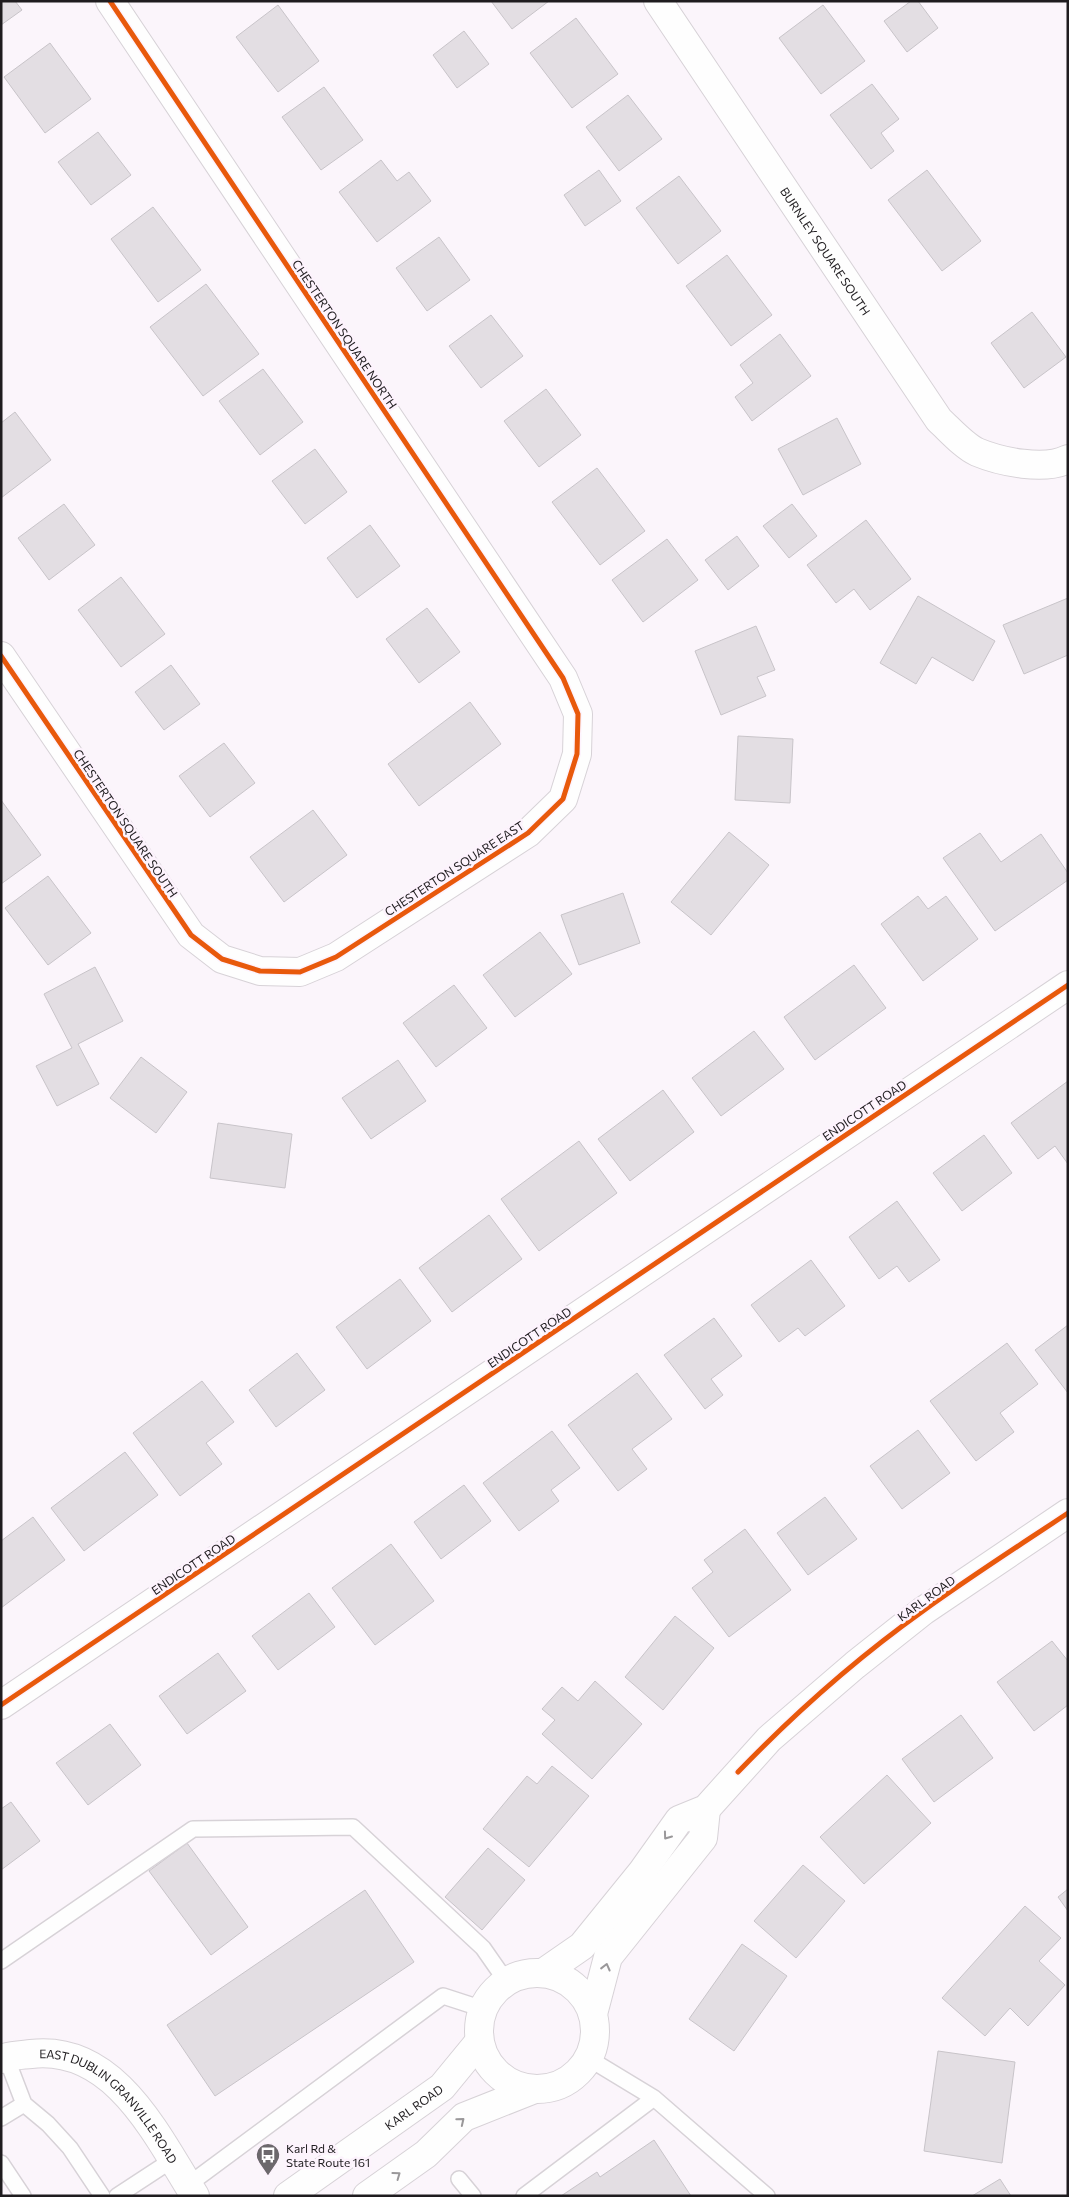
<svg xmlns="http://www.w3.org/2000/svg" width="1069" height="2197" font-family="Commissioner,sans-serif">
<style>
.building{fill:#e3dee3;stroke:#c8c4c9}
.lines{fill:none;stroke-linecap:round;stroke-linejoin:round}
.service-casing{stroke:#d7d2d7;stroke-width:18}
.minor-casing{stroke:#d7d2d7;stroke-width:30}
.tertiary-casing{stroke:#d7d2d7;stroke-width:30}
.service{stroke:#fefefe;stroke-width:15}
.minor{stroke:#fefefe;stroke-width:28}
.tertiary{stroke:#fefefe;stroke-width:28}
.cycleway-casing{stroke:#fdf3fd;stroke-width:8}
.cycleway{stroke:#e8590c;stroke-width:5}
.oneway{stroke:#9a989a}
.labels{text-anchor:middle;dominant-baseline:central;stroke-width:5;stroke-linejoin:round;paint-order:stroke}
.street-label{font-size:12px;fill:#1f1c1f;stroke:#fdf3fd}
.poi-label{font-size:12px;fill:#1f1c1f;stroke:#fdf3fd;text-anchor:start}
</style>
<rect width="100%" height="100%" fill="#fbf5fb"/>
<path class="building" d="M1,1H15L22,10L1,25Z
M491,1H549L512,29Z
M911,1H918L938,28L907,52L884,21Z
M278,5L319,61L278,92L236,37Z
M823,5L865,61L821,94L779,38Z
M576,18L618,74L572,108L530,53Z
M464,31L489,64L457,88L433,55Z
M50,43L91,99L45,133L4,77Z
M872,84L899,119L881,133L894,151L871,169L830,115Z
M324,87L363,140L321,170L282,117Z
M628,95L662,139L619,171L586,127Z
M98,132L131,175L91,205L58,162Z
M381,160L397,181L409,172L431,201L377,242L339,192Z
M599,170L621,201L585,226L564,195Z
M927,170L981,241L942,271L888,200Z
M679,176L721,231L678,264L636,208Z
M153,207L201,270L158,302L111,239Z
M439,237L470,280L427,311L396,268Z
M727,255L772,315L731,346L686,286Z
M206,284L259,354L203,396L150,327Z
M1032,312L1066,357L1024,388L991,343Z
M491,315L523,356L481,388L449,346Z
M780,334L811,376L752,421L735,397L753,383L740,365Z
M263,369L303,422L260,455L219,401Z
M546,389L581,435L539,467L504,421Z
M15,412L51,460L1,498V423Z
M837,418L861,464L803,495L778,449Z
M315,449L347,492L305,524L272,481Z
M597,468L645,531L600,565L552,502Z
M64,504L95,545L49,580L18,538Z
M792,504L817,536L789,558L763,526Z
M866,520L911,579L870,610L854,589L836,603L807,565Z
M370,525L400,566L357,598L327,558Z
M737,536L759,566L728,590L705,560Z
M667,539L698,580L643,622L612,580Z
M121,577L165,634L121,667L78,610Z
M918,596L995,641L973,681L932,657L916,684L880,663Z
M1068,598V655L1024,674L1003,625Z
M427,608L460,652L419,683L386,639Z
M756,626L775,670L757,677L766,696L721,715L695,651Z
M171,665L200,704L164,730L135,692Z
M470,702L501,744L419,806L388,764Z
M738,736L793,739L790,803L735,800Z
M224,743L255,783L210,817L179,776Z
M1,800L41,855L1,884Z
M313,810L347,855L284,902L250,857Z
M729,832L769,865L711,935L671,902Z
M980,833L1001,862L1041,834L1068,873V880L995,931L943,858Z
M48,876L91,933L48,965L5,908Z
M623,893L640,943L579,965L561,915Z
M918,896L928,909L946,896L978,939L923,981L881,924Z
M540,932L572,974L515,1017L483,975Z
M854,965L886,1008L815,1060L784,1017Z
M95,967L123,1021L78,1044L99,1084L57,1106L36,1066L72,1048L44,994Z
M454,985L487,1028L436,1067L403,1023Z
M754,1031L784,1069L721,1116L692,1078Z
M141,1057L187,1092L156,1133L110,1098Z
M398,1060L426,1101L371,1139L342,1098Z
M1068,1081V1164L1055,1146L1038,1159L1011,1123Z
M663,1090L694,1132L630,1181L598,1139Z
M218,1123L292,1134L285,1188L210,1178Z
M984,1135L1012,1173L962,1211L933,1173Z
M579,1141L617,1193L539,1251L501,1199Z
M897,1201L940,1260L909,1282L897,1266L879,1279L849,1237Z
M489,1215L522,1259L452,1312L419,1268Z
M811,1260L845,1306L805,1336L798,1328L779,1342L751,1305Z
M400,1279L431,1321L367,1369L336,1327Z
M714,1318L742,1356L711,1379L723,1395L705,1409L664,1355Z
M1068,1325V1393L1035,1350Z
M1007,1343L1038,1384L1000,1413L1014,1432L976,1461L930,1401Z
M297,1353L325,1390L276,1427L249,1390Z
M637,1373L672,1419L632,1449L647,1469L618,1491L568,1425Z
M202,1381L234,1422L206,1443L222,1464L180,1496L133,1433Z
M918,1430L950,1473L902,1509L870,1466Z
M552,1431L580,1468L551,1490L559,1501L519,1531L483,1483Z
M125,1452L158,1495L84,1551L51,1508Z
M464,1485L491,1521L441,1559L414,1522Z
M825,1497L857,1539L808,1575L777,1533Z
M33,1517L65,1560L1,1608V1541Z
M745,1529L791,1590L729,1637L692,1588L713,1572L704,1560Z
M391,1544L434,1601L375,1645L332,1588Z
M309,1593L335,1627L278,1670L252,1636Z
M675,1616L714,1648L663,1710L625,1677Z
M1052,1641L1068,1661V1705L1034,1731L997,1682Z
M218,1653L246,1691L187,1734L159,1696Z
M595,1681L642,1724L592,1779L542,1734L555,1720L542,1709L562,1687L578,1701Z
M961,1715L993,1758L934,1802L902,1759Z
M110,1724L141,1765L88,1805L56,1763Z
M552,1766L589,1796L529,1867L483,1829L527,1776L537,1784Z
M887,1775L931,1823L864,1884L820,1837Z
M11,1802L40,1841L1,1870V1809Z
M187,1843L248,1927L211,1955L149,1871Z
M488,1848L525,1880L482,1930L445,1897Z
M803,1865L845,1901L796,1958L754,1921Z
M1068,1889V1911L1058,1897Z
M365,1890L414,1962L215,2096L167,2025Z
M1025,1906L1061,1938L1039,1961L1065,1985L1028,2026L1010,2008L985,2036L942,1998Z
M742,1944L787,1976L734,2051L689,2019Z
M938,2051L1015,2062L1002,2163L924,2151Z
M654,2140L691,2196H561L597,2172L600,2177Z
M1000,2179L1011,2196H972Z"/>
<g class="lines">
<g class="service-casing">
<path id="service" d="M1,1961L193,1829L353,1827L483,1948L506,1981
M6,2057L24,2104L48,2124L70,2148L102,2196
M588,2058L654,2098L767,2196
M1,2118L24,2104
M1,2163L23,2196
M459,2179L473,2196
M188,2185L443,1996L483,2009
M117,2196L172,2160
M524,2196L654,2098"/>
</g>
<g class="minor-casing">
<g id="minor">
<path id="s1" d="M658,1L939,420C950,430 964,446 977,452C1001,462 1045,471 1068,459"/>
<path d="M1,656L191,935L222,959L260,971L300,972L336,957L528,833L563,799L577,754L578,714L563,678L110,1"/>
<path d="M1,1705L1068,985"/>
<path id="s2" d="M1,2059C10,2055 22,2055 31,2054C115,2044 157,2136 195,2196"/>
</g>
</g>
<g class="tertiary-casing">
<g id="tertiary">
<circle cx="537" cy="2031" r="58"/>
<path d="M543,1973L582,1946L642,1872L679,1820L706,1809L769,1739L855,1665L923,1611L1068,1513"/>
<path d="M593,2014L608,1957L703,1838L706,1809"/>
<path id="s3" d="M288,2196L442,2087L479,2042"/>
<path d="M367,2196L426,2154L464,2117L532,2090"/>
</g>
</g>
<use href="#service" class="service"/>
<use href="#minor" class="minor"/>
<use href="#tertiary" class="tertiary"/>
<g class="cycleway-casing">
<path id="cycleway" d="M1,656L191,935L222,959L260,971L300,972L336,957L528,833L563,799L577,754L578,714L563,678L110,1
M1,1705L1068,985
M738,1772C794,1714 857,1658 923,1611C970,1577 1020,1545 1068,1513"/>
</g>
<use href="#cycleway" class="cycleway"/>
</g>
<defs><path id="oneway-chevron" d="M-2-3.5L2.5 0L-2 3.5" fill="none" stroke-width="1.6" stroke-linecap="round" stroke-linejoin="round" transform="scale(1.25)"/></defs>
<g class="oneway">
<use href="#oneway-chevron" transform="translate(667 1836) rotate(126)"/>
<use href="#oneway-chevron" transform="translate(606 1967) rotate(-76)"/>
<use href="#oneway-chevron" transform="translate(461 2121) rotate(-39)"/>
<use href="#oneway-chevron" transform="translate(397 2175) rotate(-36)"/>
</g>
<defs>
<g id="bus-pin" transform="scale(1.25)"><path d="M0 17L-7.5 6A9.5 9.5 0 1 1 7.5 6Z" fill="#6c686c" stroke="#fdf3fd"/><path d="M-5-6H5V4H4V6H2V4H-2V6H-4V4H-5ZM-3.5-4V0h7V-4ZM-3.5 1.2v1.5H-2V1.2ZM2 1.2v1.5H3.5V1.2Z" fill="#fff"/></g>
</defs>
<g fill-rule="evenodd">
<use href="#bus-pin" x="268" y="2155"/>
</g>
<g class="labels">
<g class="street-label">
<text stroke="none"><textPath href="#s1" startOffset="301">BURNLEY SQUARE SOUTH</textPath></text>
<text transform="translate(345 334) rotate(56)">CHESTERTON SQUARE NORTH</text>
<text transform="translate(126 823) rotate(56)">CHESTERTON SQUARE SOUTH</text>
<text transform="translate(454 868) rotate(-33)">CHESTERTON SQUARE EAST</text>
<text transform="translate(864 1110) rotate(-34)">ENDICOTT ROAD</text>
<text transform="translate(529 1337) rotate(-34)">ENDICOTT ROAD</text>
<text transform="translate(193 1564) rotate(-34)">ENDICOTT ROAD</text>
<text transform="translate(926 1598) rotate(-36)">KARL ROAD</text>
<text stroke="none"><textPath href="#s3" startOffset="154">KARL ROAD</textPath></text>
<text stroke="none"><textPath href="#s2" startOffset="130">EAST DUBLIN GRANVILLE ROAD</textPath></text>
</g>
<g class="poi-label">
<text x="286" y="2148">Karl Rd &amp;<tspan x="286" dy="14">State Route 161</tspan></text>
</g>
</g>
<rect width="1069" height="2197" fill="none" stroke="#1f1c1f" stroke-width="5"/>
</svg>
